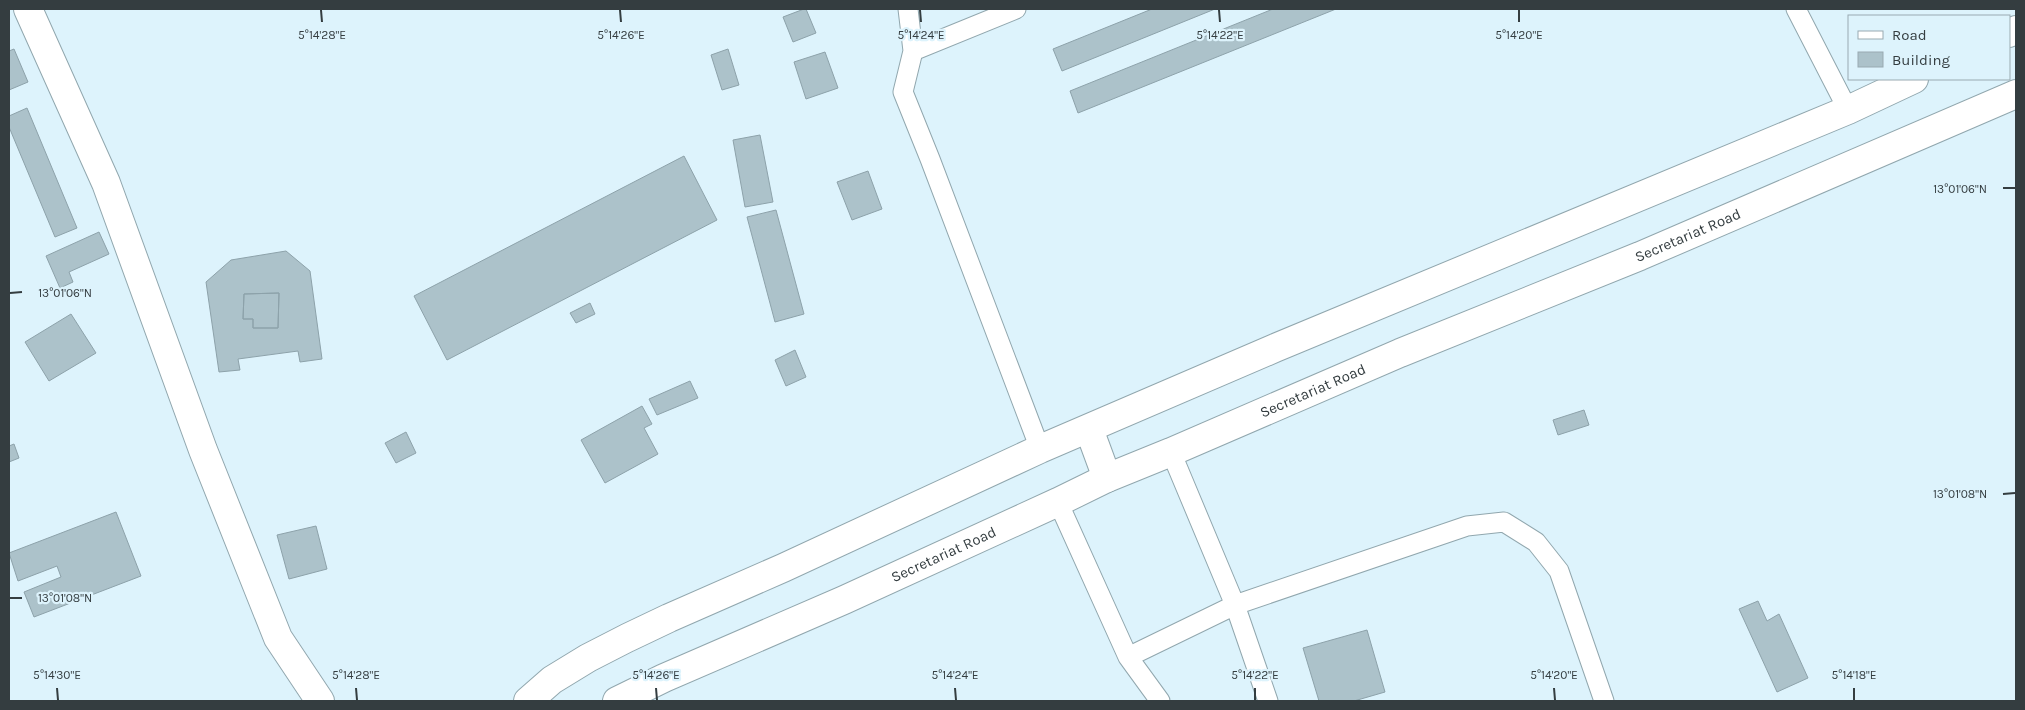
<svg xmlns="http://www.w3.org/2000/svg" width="2025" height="710" font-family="Karla,sans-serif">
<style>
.building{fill:#acc2ca;stroke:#8da2aa;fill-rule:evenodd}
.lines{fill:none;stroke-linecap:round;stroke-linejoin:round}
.service-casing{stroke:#91a7ae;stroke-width:21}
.minor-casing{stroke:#91a7ae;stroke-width:30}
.service{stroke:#fff;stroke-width:19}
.minor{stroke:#fff;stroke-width:28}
.ticks{fill:none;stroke:#343d40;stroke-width:2}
.labels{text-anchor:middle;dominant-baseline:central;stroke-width:4.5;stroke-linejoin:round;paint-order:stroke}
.street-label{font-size:15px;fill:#343d40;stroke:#ddf3fc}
.ticks-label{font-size:12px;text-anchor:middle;fill:#343d40;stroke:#ddf3fc;stroke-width:4.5;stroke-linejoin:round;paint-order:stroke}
</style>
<rect width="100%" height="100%" fill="#ddf3fc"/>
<path class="building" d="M804,9H806L816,33L793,42L783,17Z
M1152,9H1215L1062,71L1053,49Z
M1273,9H1336L1078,113L1070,91Z
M14,49L28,82L9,90V51Z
M728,49L739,85L722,90L711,55Z
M825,52L838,88L806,99L794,62Z
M27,108L77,228L55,237L9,127V116Z
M760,135L773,202L745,207L733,140Z
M684,156L717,220L447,360L414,296Z
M868,171L882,209L852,220L837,182Z
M776,210L804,314L775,322L747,217Z
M99,232L109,254L69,272L73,282L60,288L46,256Z
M286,251L310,271L322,359L300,362L298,351L238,359L240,370L219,372L206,282L231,260ZM279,293L278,328H253V319H243L244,294Z
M279,293L278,328H253V319H243L244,294Z
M590,303L595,314L576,323L570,313Z
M71,314L96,353L49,381L25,342Z
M795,350L806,377L786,386L775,360Z
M690,381L698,398L657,415L649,399Z
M642,406L652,424L644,428L658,454L605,483L581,440Z
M1584,410L1589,425L1558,435L1553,420Z
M406,432L416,453L396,463L385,443Z
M14,444L19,458L9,462V446Z
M116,512L141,576L34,617L24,592L61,577L57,566L18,581L9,553Z
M316,526L327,569L289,579L277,535Z
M1758,601L1767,621L1779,614L1808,678L1777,692L1739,609Z
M1367,630L1385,692L1354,701H1319L1303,648Z"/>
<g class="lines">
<g class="service-casing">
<path id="service" d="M908,9L913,51L903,92L930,159L1040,449
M1796,9L1848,110
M913,51L1016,9
M1171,452L1235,605L1268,701
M1058,502L1128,657L1160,701
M1128,657L1235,605L1467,526L1504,522L1536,542L1559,571L1604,701"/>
</g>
<g class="minor-casing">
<g id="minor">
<path d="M28,9L106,183L203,450L278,638L320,701"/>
<path d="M2009,33L2016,30"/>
<path d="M1089,429L1107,478"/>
<path d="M528,701L552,680L588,658L627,638L669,618L783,568L1040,449L1275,348L1848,110L1914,79"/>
<path id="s1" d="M617,701L664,678L844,600L1058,502L1107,478L1171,452L1400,353L1640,256L2016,94"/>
</g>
</g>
<use href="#service" class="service"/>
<use href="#minor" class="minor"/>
</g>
<path class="ticks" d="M321,10L322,22M620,10L621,22M920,10L921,22M1219,10L1220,22M1519,10V22M2003,188H2015M10,293L22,292M2003,494L2015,493M10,598H22M57,688L58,700M356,688L357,700M656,688L657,700M955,688L956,700M1255,688V700M1554,688L1555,700M1854,688V700"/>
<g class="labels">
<g class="street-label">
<text stroke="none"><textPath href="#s1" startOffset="1168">Secretariat Road</textPath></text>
<text stroke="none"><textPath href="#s1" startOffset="762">Secretariat Road</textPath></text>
<text stroke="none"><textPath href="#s1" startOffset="358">Secretariat Road</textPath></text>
</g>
</g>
<g class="ticks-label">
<text x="322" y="39">5°14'28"E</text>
<text x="621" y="39">5°14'26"E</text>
<text x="921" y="39">5°14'24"E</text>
<text x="1220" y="39">5°14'22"E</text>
<text x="1519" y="39">5°14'20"E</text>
<text x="1960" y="193">13°01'06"N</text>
<text x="65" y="297">13°01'06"N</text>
<text x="1960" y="498">13°01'08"N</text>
<text x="65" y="602">13°01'08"N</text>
<text x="57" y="679">5°14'30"E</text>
<text x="356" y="679">5°14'28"E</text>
<text x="656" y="679">5°14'26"E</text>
<text x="955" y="679">5°14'24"E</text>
<text x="1255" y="679">5°14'22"E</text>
<text x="1554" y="679">5°14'20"E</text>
<text x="1854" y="679">5°14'18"E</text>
</g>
<rect width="2025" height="710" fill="none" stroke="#343d40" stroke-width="20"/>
<rect x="1848" y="15" width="162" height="65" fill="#ddf3fc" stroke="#99aab1"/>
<rect x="1858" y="31" width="25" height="8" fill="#ffffff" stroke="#99aab1"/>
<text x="1892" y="40" font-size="15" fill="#343d40">Road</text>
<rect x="1858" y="52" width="25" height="15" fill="#acc2ca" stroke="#99aab1"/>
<text x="1892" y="65" font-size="15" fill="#343d40">Building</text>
</svg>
